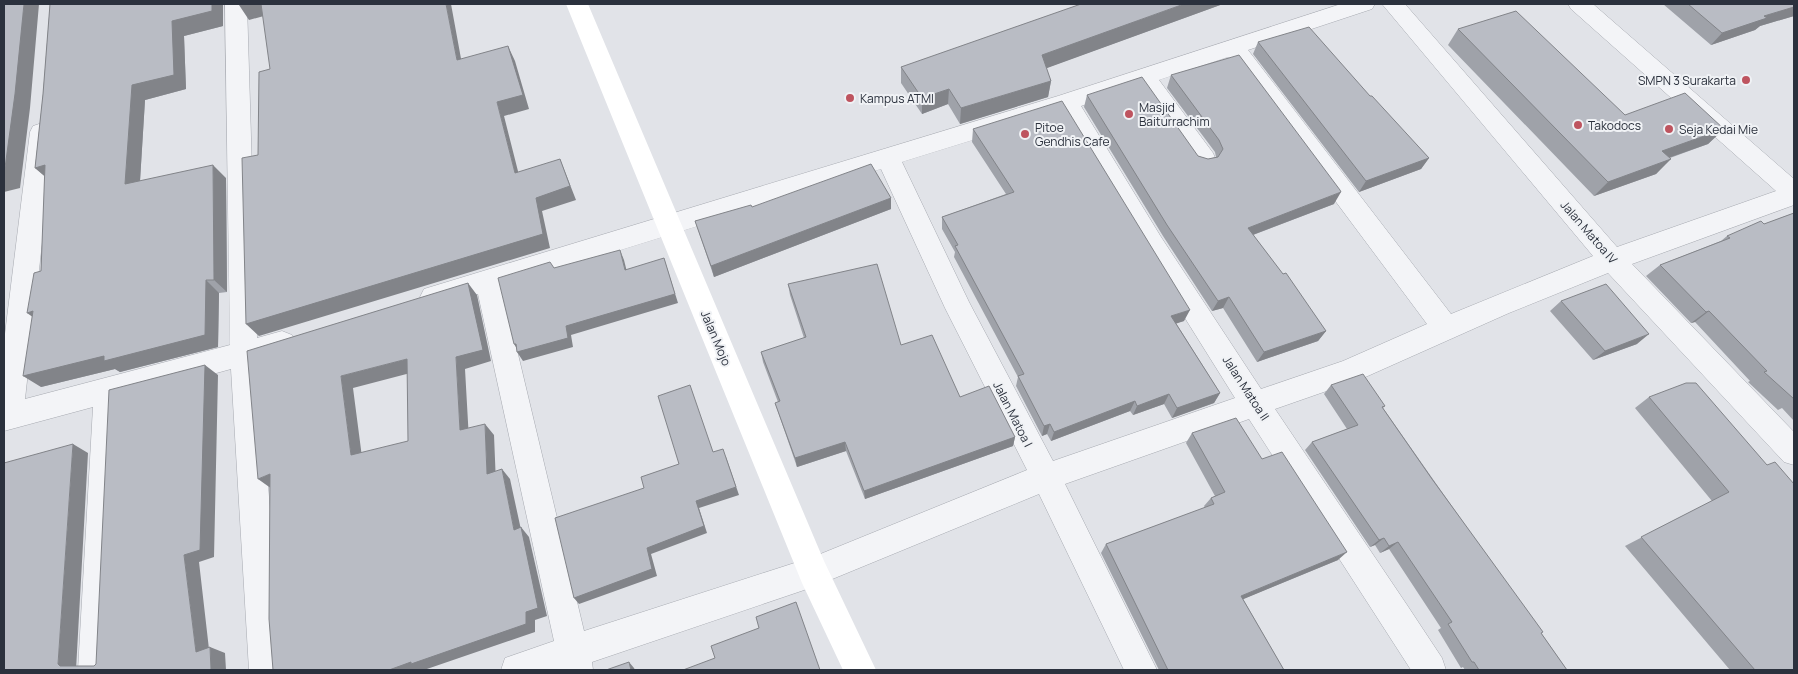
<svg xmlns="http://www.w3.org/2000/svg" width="1798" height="674" font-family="Manrope,sans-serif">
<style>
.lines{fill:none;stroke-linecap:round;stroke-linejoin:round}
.street-casing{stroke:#a7aab1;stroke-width:1}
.street{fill:#f3f4f7;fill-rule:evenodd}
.secondary{fill:#fff;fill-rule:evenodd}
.wall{fill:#9fa2a9}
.shaded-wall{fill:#828489}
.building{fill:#b9bcc4;stroke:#828489;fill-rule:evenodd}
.poi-dot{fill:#be545f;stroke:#f0f2f5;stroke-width:2}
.labels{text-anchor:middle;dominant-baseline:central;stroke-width:4;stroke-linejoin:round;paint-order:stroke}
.poi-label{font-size:12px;fill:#2b313d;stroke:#f0f2f5;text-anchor:start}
.street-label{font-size:12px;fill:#2b313d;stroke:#f0f2f5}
</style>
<rect width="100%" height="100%" fill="#e1e3e8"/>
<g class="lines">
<g class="street-casing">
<path id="street" d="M225,4H247L257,338L282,331L292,335L296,343L292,351L258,361L283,670H249L231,369L122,399L111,670H78L93,407L4,431V342L30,132L33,126L42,123L51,126L54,132L25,399L230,345Z
M1341,4H1375L1372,9L1248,50L1451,314L1593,256L1382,4H1405L1617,247L1776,191L1571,9L1568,4H1593L1794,179V205L1632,264L1794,432V465L1784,462L1608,273L1509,313L1361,379L1275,409L1407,605L1442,658L1446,670H1411L1249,419L1065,484L1157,670H1124L1039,494L813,587L592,662L593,670H501L505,658L554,641L478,294L433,308L424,305L420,297L424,289L1058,96ZM1228,57L1427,324L1343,361L1261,389L1161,237L1081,106L1139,87L1195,167L1204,169L1213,167L1216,160L1213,153L1159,80ZM1060,113L1143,251L1235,398L1053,461L969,302L902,162ZM881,169L945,308L1027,470L813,557L584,631L502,287Z"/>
</g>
<use href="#street" class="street"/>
<path class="secondary" d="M566,4H588L824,561L876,670H843L802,583Z"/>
</g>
<path class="wall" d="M50,4H223V26L184,36L186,89L145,100L140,181L226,178L227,292L219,293L218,347L120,372L115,369L41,387V271L45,176L35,168L43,94Z
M1223,4L1046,68L1051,81L1048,97L960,124L948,104L922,114L901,83V67Z
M1663,4H1794V16L1760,26L1755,30L1711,45Z
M1458,29L1625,115L1724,129L1708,144L1670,158L1656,174L1594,196L1448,45Z
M1258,42L1370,96L1429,158L1421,169L1359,192L1253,54Z
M1171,75L1334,204L1253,235L1326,331L1318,341L1257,362L1223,308L1212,311L1163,236L1084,107L1087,95L1198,156L1208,159L1216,157L1215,152L1167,88Z
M973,129L1184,321L1176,323L1220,393L1214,403L1172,418L1164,404L1133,415L1130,411L1051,441L1047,434L1042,436L1016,386L1018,377L954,257L955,252L942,229V217L1006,194L972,142Z
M891,198V209L714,277L695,221L752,207Z
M1794,213V421L1782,408L1778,410L1748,382L1750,381L1695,322L1691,323L1646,276L1660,265L1721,241L1727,236L1764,224Z
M788,284L901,345L960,397L1015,437L1013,446L865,499L846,451L797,467L778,412L775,403L778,402L763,362L761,352L804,338L790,295Z
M1561,301L1637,344L1593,360L1550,311Z
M1331,385L1385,406L1383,408L1567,670H1465L1463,667L1461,668L1438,630L1441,628L1389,549L1380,553L1375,545L1370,547L1305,450L1312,442L1347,429L1324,394Z
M1649,397L1767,465L1794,670H1730L1625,546L1712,501L1635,408Z
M1192,433L1262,459L1338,560L1243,599L1284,670H1159L1101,553L1106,544L1205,508L1204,506L1211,498L1215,496L1186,443Z"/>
<path class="shaded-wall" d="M24,4H39L30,108L20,188L4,192V175Z
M212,4H223V26L184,36L186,89L145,100L139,197L125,184L132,85L172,21Z
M244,4H263L271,14L249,20L239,5Z
M446,4H451L464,75L457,60Z
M1184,4H1223L1039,71L1042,55Z
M1794,7V16L1760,26L1755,30L1711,45L1722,33L1764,16Z
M508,46L515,61L529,109L504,116L522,187L515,173L497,102Z
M1051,81L1048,97L960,124L961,108Z
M949,89L948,104L922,114V98Z
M1724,129L1708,144L1648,165L1662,151Z
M1429,158L1421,169L1359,192L1366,181Z
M560,159L576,200L542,211L550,248L259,336L246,324L536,198Z
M1671,159L1656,174L1594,196L1608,182Z
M45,165L50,181L35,168Z
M213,165L226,178L227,292L214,280Z
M1341,192L1334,204L1242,239L1248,228Z
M891,198V209L714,277L711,266Z
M620,250L624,260L629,280L625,270Z
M664,258L678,303L571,335L573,347L523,361L517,352H519L514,344L566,326Z
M206,280L219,293L218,347L120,372L115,369L41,387L23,376Z
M468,283L477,295L491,361L465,369L469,440L460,430L456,357Z
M1229,297L1223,308L1212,311L1218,301Z
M1190,310L1184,321L1166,327L1171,316Z
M33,311L44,325L27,313Z
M1709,311L1695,322L1691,323L1706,312Z
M1326,331L1318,341L1257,362L1264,352Z
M1649,334L1637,344L1593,360L1605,351Z
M407,359L418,371L353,388L363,465L351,455L341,376Z
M205,365L218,375L214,557L199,562L210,658L196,652L184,555Z
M1220,393L1214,403L1172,418L1177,408Z
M1169,394L1164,404L1133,415L1137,406Z
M1135,401L1130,411L1051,441L1054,432Z
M485,424L494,435L496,484L487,474Z
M1050,424L1047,434L1042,436L1044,426Z
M1015,437L1013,446L865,499L864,491Z
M845,442L846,451L797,467L795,458Z
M73,444L88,453L76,670L60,666L58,664Z
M726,457L739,495L699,508L707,533L651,554L657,576L579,604L574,598L647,548L696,501Z
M502,469L510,479L523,539L514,530Z
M270,474L272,489L258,479Z
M521,527L529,537L547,616L535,620V632L424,670L421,669L418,670H389Z
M1384,538L1375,545L1370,547L1379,540Z
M1398,542L1389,549L1380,553L1389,546Z
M1347,552L1338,560L1234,603L1241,596Z
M210,647L225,653L226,670H211Z
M629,662L634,668L635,670H631Z"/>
<path class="building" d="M4,4H24L15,94L4,175Z
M50,4H212V11L172,21L174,75L132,85L125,184L213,165L214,280H206L205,335L104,361V356L23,376L33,311L27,313L34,273L41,271L45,165L35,168L43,94Z
M261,4H446L457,60L508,46L523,95L497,102L515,173L560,159L570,186L536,198L543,234L246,324L242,158L258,155L259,72L270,69Z
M1081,4H1184L1042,55L1051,81L961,108L949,89L922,98L901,67Z
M1688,4H1794V7L1764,16L1767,18L1722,33Z
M1516,11L1625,115L1685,93L1724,129L1662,151L1671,159L1608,182L1458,29Z
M1309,27L1370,96H1372L1429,158L1366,181L1258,42Z
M1239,55L1340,190L1341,192L1248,228L1283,274L1286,273L1326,331L1264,352L1229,297L1218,301L1167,225L1087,95L1142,77L1198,156L1208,159L1218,157L1223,149L1219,140L1171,75Z
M1062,101L1190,310L1171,316L1220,393L1177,408L1169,394L1137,406L1135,401L1054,432L1050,424L1044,426L1018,376L1024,374L955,246L958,245L942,217L1014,192L973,129Z
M871,164L891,198L711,266L695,221L751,205L752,207Z
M1794,213V399L1764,372L1767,371L1709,311L1706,312L1660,265L1730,238L1727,236L1761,221L1764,224Z
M620,250L625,270L664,258L675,294L566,326L568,338L517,352L516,344H514L498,278L550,262L554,268Z
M877,264L901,345L932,335L960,397L989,386L1015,437L864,491L845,442L795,458L775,403L780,401L761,352L806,337L788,284Z
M468,283L483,350L456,357L460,430L485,424L487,474L502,469L514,530L521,527L538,608L526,612V624L411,664V662L389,670H273L269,619L270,474L258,479L247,351ZM407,359L408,441L351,455L341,376Z
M1606,284L1649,334L1605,351L1561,301Z
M205,365L200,550L184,555L196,652L210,647L211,670H4V463L73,444L58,664L60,666H94L96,664L109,390Z
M1363,374L1385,406L1382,407L1432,479L1543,632L1541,633L1567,670H1479L1474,662H1472L1448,624L1452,622L1398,542L1389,546L1384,538L1379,540L1312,442L1358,425L1331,385Z
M1686,383H1696L1767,465L1775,462L1794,484V670H1755L1641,537L1729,492L1649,397Z
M690,385L713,452L723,449L736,487L696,501L704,526L647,548L652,569L574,598L555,518L644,488L641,477L679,464L658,396Z
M1236,418L1262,459L1282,452L1347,552L1241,596L1284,670H1168L1106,544L1214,504L1211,498L1225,492L1192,433Z
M796,602L820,670H683L715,658L711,646L759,628L756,617Z
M629,662L631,670H606Z"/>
<g class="poi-dot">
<circle cx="1746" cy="80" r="5"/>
<circle cx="850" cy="98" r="5"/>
<circle cx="1129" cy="114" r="5"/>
<circle cx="1578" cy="125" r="5"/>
<circle cx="1669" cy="129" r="5"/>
<circle cx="1025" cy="134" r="5"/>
</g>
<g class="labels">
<g class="poi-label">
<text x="1736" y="80" text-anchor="end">SMPN 3 Surakarta</text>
<text x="860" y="98">Kampus ATMI</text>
<text x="1139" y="107">Masjid<tspan x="1139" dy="14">Baiturrachim</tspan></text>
<text x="1588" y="125">Takodocs</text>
<text x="1035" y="127">Pitoe<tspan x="1035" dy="14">Gendhis Cafe</tspan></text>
<text x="1679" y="129">Seja Kedai Mie</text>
</g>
<g class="street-label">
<text transform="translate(1589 232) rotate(49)">Jalan Matoa IV</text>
<text transform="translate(716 338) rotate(67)">Jalan Mojo</text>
<text transform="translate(1246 388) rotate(57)">Jalan Matoa II</text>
<text transform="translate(1013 414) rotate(63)">Jalan Matoa I</text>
</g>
</g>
<rect width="1798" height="674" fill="none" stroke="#2b313d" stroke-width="10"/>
</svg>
